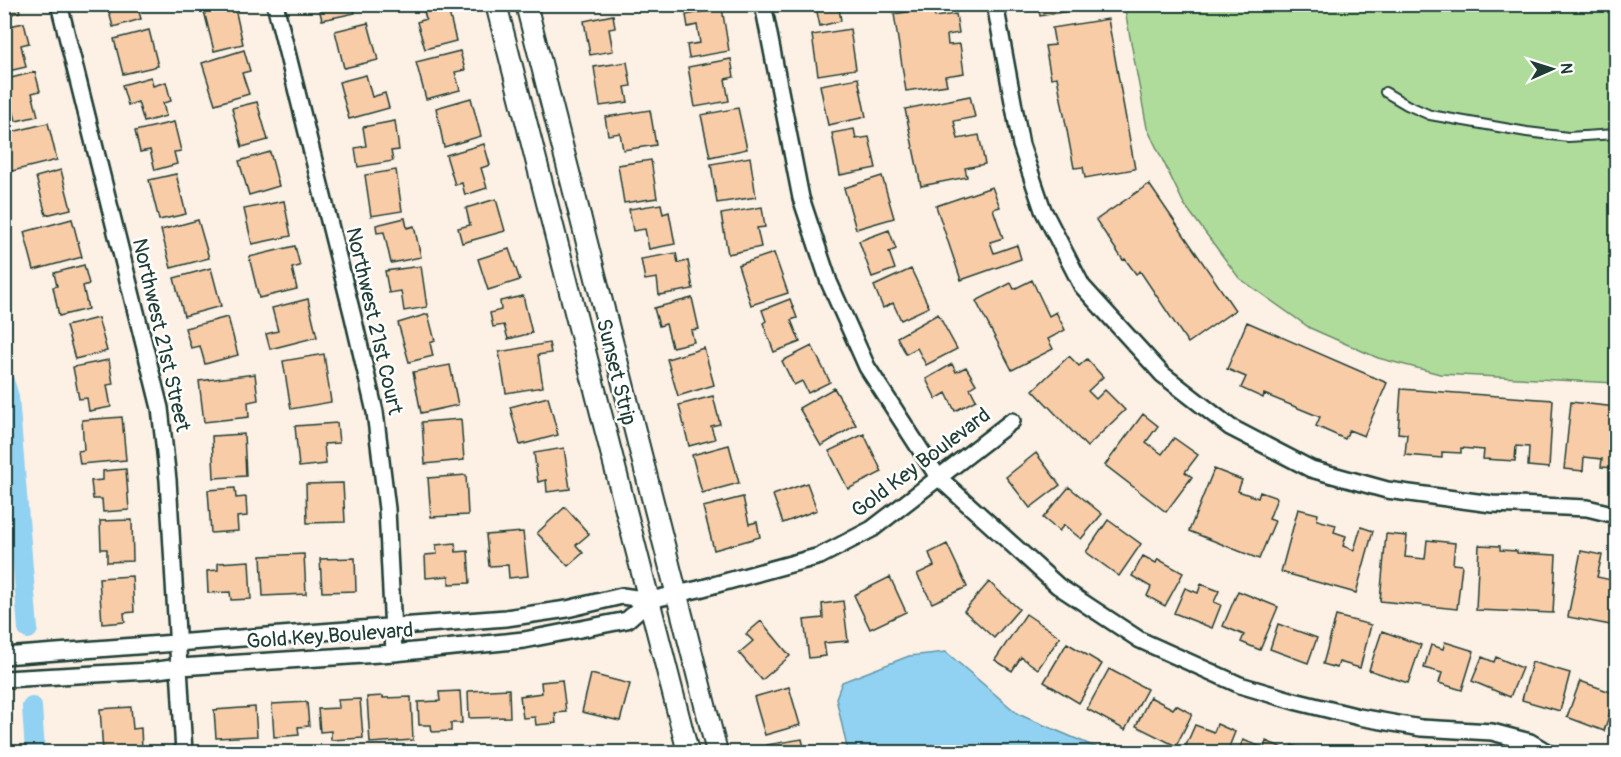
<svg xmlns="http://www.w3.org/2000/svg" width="1621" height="757" font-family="Pangolin,sans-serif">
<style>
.green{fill:#b0dc9b;stroke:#688c68;stroke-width:1.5}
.water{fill:#91d1f2;stroke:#6396a6;stroke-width:1.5}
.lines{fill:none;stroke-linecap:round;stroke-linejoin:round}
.canal{stroke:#91d1f2;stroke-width:20}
.building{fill:#f9cca8;stroke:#1f3d34;stroke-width:1.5}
.service-casing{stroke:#1f3d34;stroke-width:12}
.minor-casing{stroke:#1f3d34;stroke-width:20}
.tertiary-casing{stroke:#1f3d34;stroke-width:24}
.service{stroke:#fff;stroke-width:8}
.minor{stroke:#fff;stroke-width:15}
.tertiary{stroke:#fff;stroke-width:20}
.labels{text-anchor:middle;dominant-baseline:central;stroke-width:5;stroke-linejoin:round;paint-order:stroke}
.street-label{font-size:21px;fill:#1f3d34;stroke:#fff}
</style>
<rect width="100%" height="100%" fill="#fdf0e5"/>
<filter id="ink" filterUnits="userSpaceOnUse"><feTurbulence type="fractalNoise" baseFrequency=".0167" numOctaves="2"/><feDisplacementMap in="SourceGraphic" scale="12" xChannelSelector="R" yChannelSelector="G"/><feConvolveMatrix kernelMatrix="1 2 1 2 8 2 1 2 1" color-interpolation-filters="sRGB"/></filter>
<g filter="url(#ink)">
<path class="green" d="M1124,5H1616V383L1440,374L1378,358L1310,328L1239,278L1184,204L1147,128Z"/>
<path class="water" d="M946,652L1018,714L1107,752H848L836,698L842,682L909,656Z"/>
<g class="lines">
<path class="canal" d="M4,381L9,397L28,629
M32,707L35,752"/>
</g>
<path class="building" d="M4,4H18L20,12L4,16Z
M107,4H141L137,5L141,19L113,27Z
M234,4L243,44L214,51L204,11Z
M318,4H353L355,13L322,20Z
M435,4H447L456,41L425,49L417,22L426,19L423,8Z
M805,4H845V7L839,8L841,21L820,26L816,7L805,9Z
M1038,4H1103V5L1040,16Z
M722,8L729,51L689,58L687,45L700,43L697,25L688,27L686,15Z
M933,8L935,17L956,14L959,33L947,35L948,45L960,44L964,73L945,76L947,85L906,91L894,14Z
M613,15L615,28L609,29L613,51L590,55L584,21Z
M1108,19L1135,169L1085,178L1083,167L1074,168L1057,77L1051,78L1045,46L1055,45L1052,28Z
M24,23L29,43L21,45L26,67L4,72V27Z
M368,23L378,60L344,68L335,31Z
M850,29L856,69L818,75L812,35Z
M149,30L158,66L123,74L114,39Z
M244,50L250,71L242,73L249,94L215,104L202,63Z
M460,51L465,70L455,72L460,90L426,99L416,62Z
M731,59L734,77L725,79L729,101L695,107L688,67Z
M627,62L631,86L625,87L628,102L600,106L594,67Z
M35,72L40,91L32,93L38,116L16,121L13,109L4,112V91L9,90L7,79Z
M366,75L372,97L385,93L389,108L349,119L339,82Z
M151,77L153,86L166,82L171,101L163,103L166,116L144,122L138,102L128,105L122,85Z
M858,78L866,117L828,125L820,85Z
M970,96L975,117L954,121L958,139L979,135L985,164L965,168L967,177L921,186L905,109Z
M471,98L481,136L444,147L436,108Z
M257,102L268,140L242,147L232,108Z
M738,108L747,149L710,157L701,115Z
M650,110L656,145L623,150L620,133L608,135L605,117Z
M395,121L399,150L391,151L393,161L358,167L355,148L366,146L363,127Z
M174,122L181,151L174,152L177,164L155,170L150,150L140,152L135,131Z
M48,123L57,160L4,173V160H7L4,134Z
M854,129L856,139L869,137L876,168L840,175L832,133Z
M484,144L490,165L481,168L487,188L465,195L462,183L455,185L446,155Z
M270,152L279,186L249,195L239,161Z
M750,157L756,197L717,203L711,164Z
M651,160L657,198L624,203L618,165Z
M61,170L71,209L46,215L36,177Z
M396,170L402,211L371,216L365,175Z
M176,174L186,214L159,220L149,180Z
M882,176L894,218L856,229L844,188Z
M1149,184L1235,310L1188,343L1140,271L1136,274L1125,259L1123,260L1096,220Z
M992,187L1000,207L993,209L1003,238L990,242L994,253L1017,245L1021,259L961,280L936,206Z
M496,199L505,231L462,243L458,228L470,225L466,208Z
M284,201L291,236L252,244L244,209Z
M661,204L663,214L669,212L675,244L649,249L645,229L633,231L629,209Z
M762,207L765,227L757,228L761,247L728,254L721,214Z
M405,218L407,228L414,226L421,257L391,263L384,232L377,233L376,225Z
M72,219L82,257L34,270L24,232Z
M198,220L209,258L171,268L161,230Z
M889,230L896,249L889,252L895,269L872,277L859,241Z
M295,246L300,266L292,268L297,289L259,298L249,257Z
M509,249L520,280L488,290L478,259Z
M676,253L678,263L688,261L693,289L659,295L657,278L645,280L641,259Z
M774,253L788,293L751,305L738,265Z
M84,265L89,284L83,286L88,309L59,316L53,287L57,286L54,273Z
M421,266L427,307L404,311L401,291L389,293L385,271Z
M211,268L221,306L184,316L174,278Z
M911,269L929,307L901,320L893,303L883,308L874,286Z
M1032,280L1049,316L1056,312L1065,330L1048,339L1053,349L1012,370L976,301L1011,283L1014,289Z
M523,296L532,333L508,339L504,325L493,327L490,313L501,310L500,301Z
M692,298L699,329L691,330L694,342L672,347L666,324L659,326L654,308Z
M308,299L317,337L270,349L266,334L278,331L272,308Z
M790,299L797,318L791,320L800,342L774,352L763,323L766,321L762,310Z
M428,314L435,341L430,343L433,356L409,362L398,323Z
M938,314L957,349L926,365L917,348L906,354L897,337Z
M228,317L238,355L205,364L200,346L191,348L185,328Z
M98,318L107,351L75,359L66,326Z
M1247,322L1387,383L1364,436L1349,430L1345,439L1316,426L1320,417L1264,394L1263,398L1241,388L1246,377L1227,369Z
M549,343L551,353L538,355L543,387L506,393L499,352Z
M812,346L830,382L808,393L802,381L794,385L782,361Z
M704,348L714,385L678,396L667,359Z
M324,354L331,402L291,409L283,361Z
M1069,356L1079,366L1087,359L1103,377L1088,391L1096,399L1105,390L1125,410L1087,447L1033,390Z
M109,360L113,384L107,385L111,407L89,411L87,398L79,399L73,367Z
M952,364L956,372L966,367L976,384L970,388L976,400L955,411L946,393L936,399L926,379Z
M450,365L458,405L421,413L413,372Z
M255,374L258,400L248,402L249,417L204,422L199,381Z
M834,388L856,425L821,446L799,408Z
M1401,389L1553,400L1549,468L1528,466L1529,447L1516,446L1515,461L1483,459L1484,450L1461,448V453L1442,452V458L1405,455L1407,434L1398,433Z
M713,396L720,424L711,426L715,439L689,446L679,405Z
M548,397L558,435L520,445L510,407Z
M1571,402L1616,407V468L1601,467L1602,459L1584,457L1583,471L1564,469Z
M1143,414L1158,426L1146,442L1162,454L1174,438L1198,455L1185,472L1192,477L1166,512L1105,465Z
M122,417L126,460L80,464L78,451L84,450L82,420Z
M461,419L464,460L425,464L422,422Z
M337,423L339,443L324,444L326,464L299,467L295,426Z
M244,434L246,476L214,478L212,436Z
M864,434L882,472L848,489L829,451Z
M729,445L739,483L702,493L692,455Z
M564,448L570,489L547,492L546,480L538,482L534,453Z
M1036,453L1060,485L1030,508L1006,477Z
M126,469L129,510L103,512L102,499H93L91,481L103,480V471Z
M1214,469L1242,480L1238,491L1258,498L1260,492L1277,498L1269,519L1275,521L1259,559L1189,531Z
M466,475L468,515L431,517L428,478Z
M343,483L345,522L307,523L306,484Z
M807,483L817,510L783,523L773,495Z
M1069,487L1102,514L1081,539L1064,525L1059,531L1043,518Z
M235,488L236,498L246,497L247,516L237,517L238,531L211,533L208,490Z
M743,497L749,524L757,522L760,537L714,550L703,507Z
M565,507L589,534L576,545L583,553L568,566L537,533Z
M1298,509L1318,514L1317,520L1336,525L1334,532L1346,536L1343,546L1354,550L1361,527L1373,531L1356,593L1281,572Z
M132,520L133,561L107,562V549H101L100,521Z
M1108,520L1141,544L1119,576L1086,552Z
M523,532L528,576L509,578L508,565L489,566L486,535Z
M1386,534L1407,536L1405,557L1425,559L1427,540L1455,543L1453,564L1462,565L1457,609L1380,601Z
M455,543L456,552L468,551L470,583L449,584V576L426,578L425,555L437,554L436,545Z
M947,544L967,587L932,603L917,574L934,566L929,553Z
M1479,545L1500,546V550L1517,551V553L1556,555L1553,613L1476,610Z
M1581,551L1602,555L1597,577L1616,581V626L1568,617Z
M304,554L306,594L263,596L261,556Z
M1143,556L1156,563L1158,559L1183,573L1165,606L1147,596L1151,587L1132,576Z
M355,558L356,591L322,592L320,559Z
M249,561L251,599L231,600L230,592L208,593L207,571L218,570V563Z
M132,576L134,612L124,613L125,622L102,624L99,578Z
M890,577L906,612L870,629L854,595Z
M989,582L1019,609L994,638L964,611Z
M1201,584L1219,591L1214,602L1221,605L1212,628L1174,613L1185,588L1198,593Z
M1238,591L1278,607L1260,650L1241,642L1244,635L1223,626Z
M843,601L848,641L824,643L826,656L809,658L804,620L823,618L822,604Z
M1026,614L1060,637L1038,669L1021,657L1012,671L995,660Z
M1336,616L1371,625L1360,668L1339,662L1337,668L1323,664Z
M761,621L790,656L762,680L739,653L753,641L746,634Z
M1278,624L1317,638L1308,663L1270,649Z
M1382,631L1421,645L1408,683L1369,670Z
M1445,642L1474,651L1462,690L1439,683L1442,673L1424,668L1431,645L1443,649Z
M1067,643L1102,664L1079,703L1044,682Z
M1482,657L1494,662L1496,657L1522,668L1510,697L1472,681Z
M1532,662L1570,673L1560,711L1522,700Z
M1109,669L1147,689L1125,730L1087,709Z
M591,674L630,684L620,721L582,712Z
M562,680L566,712L555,713L556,723L536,725L535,717L523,718L520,696L542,693L541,682Z
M1580,681L1616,694L1604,731L1567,717Z
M789,687L800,725L765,735L754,697Z
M509,689L510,717L469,718L468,691Z
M460,691L462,723H451V731L432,732L431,725H419L418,702L440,701L439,692Z
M383,696V698L411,697L413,740L370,743L367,697Z
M1150,697L1173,709L1176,705L1192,714L1176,746L1136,726Z
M360,699L363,738L331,740V731L320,732L318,709L339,708L338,700Z
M307,702L309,726L298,727L299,735L274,737L272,704Z
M131,707L133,729L141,728L142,749L103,752L100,709Z
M255,707L257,736L216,738L214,710Z
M1217,724L1235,732L1227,752H1183L1195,725L1214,732Z
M1616,732V749L1611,747Z
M802,739L805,752H767L766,745Z
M1243,740L1264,748L1266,741L1283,748L1281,752H1238Z
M1292,745L1312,752H1289Z"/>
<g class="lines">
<g class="service-casing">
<path id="service" d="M1385,92L1407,105L1430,115L1527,132L1568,137L1616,134"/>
</g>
<g class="minor-casing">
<path id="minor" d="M59,4L160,408L168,480L184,752
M275,4L353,317L375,412L387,509L394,653
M763,4L801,198L829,282L867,367L938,477L1058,586L1140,640L1240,685L1294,701L1359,717L1421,728L1492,732L1530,742L1547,752
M995,4L1021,145L1043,210L1082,286L1162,374L1230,427L1311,469L1387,490L1492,504L1587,508L1616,515
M4,656L506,618L567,609L622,596L650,600L699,589L820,556L872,529L1012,421
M4,679L150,671L180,667L394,653L524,640L627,620L650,600"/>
</g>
<g class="tertiary-casing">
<path id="tertiary" d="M496,4L688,752
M526,4L717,752"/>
</g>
<use href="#service" class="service"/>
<use href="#minor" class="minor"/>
<use href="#tertiary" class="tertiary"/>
</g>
</g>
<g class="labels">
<g class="street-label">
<text transform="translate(374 321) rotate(77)">Northwest 21st Court</text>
<text transform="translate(161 335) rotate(77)">Northwest 21st Street</text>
<text transform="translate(616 372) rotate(76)">Sunset Strip</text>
<text transform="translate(921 463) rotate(-37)">Gold Key Boulevard</text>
<text transform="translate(330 636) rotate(-4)">Gold Key Boulevard</text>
</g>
</g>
<rect width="1621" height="757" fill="none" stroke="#fff" stroke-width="24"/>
<rect x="12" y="12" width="1597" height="733" fill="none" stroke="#1f3d34" stroke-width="2" filter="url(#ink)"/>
<g transform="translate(1552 69) rotate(87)" stroke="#ffffff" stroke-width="4.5" paint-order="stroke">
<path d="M0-4.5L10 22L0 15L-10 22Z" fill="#1f3d34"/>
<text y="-9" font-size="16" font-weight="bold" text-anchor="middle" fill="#1f3d34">N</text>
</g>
</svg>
